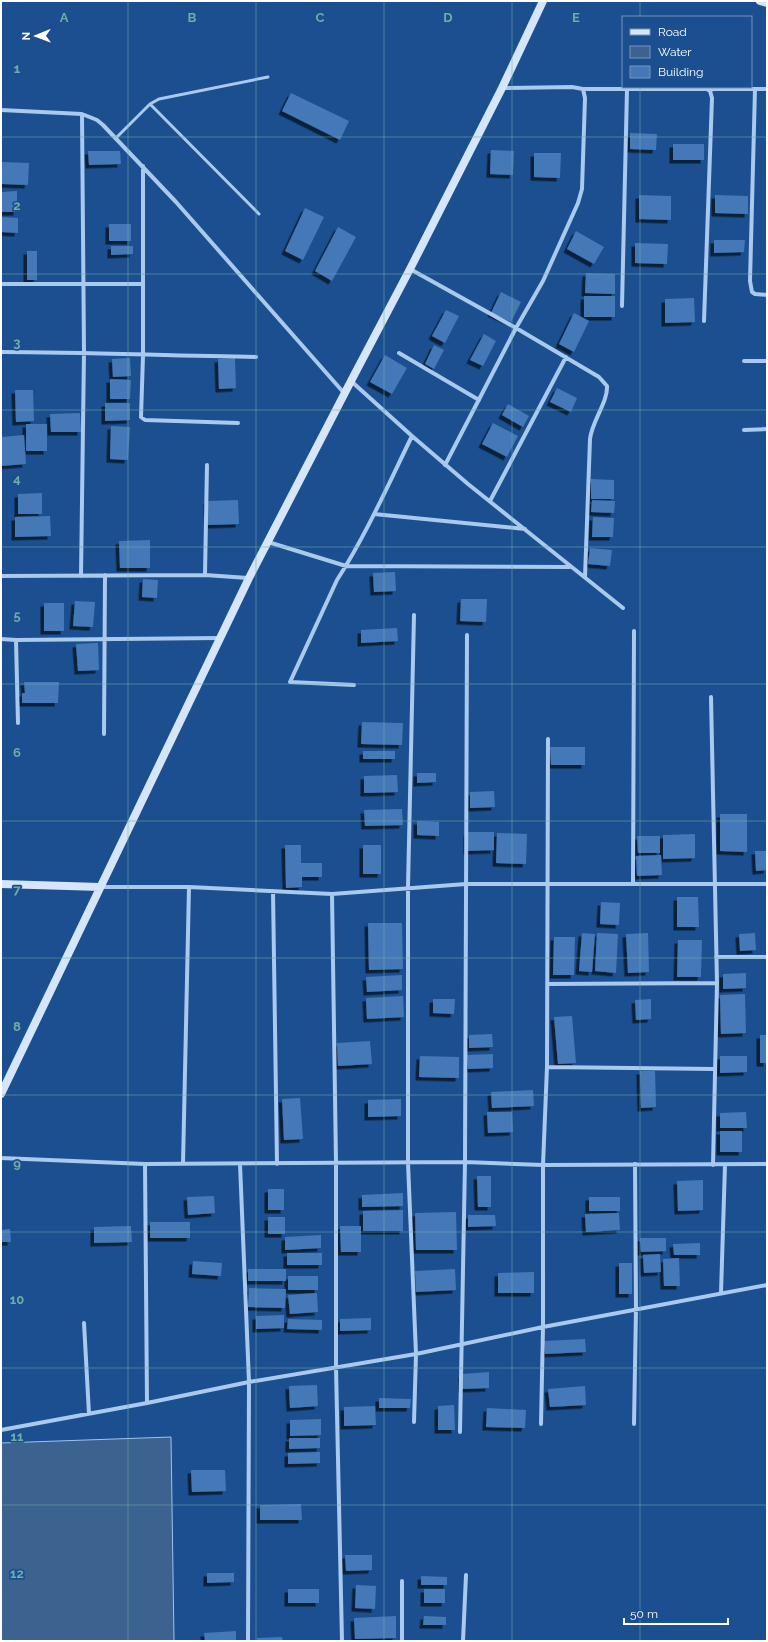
<svg xmlns="http://www.w3.org/2000/svg" width="768" height="1642" font-family="Raleway,sans-serif">
<style>
.water{fill:#3c6290;stroke:#9cc4f0}
.building{fill:#4478b7;filter:url(#shadow)}
.lines{fill:none;stroke-linecap:round;stroke-linejoin:round}
.lane{stroke:#a9c9ee;stroke-width:3}
.street{stroke:#a9c9ee;stroke-width:4}
.secondary{stroke:#d6e6fa;stroke-width:8}
.grid{fill:none;stroke:#6fada8;stroke-width:1;stroke-opacity:0.55}
.grid-label{font-size:13px;text-anchor:middle;font-weight:bold;fill:#6fada8;stroke:#1b4f8f;stroke-width:3.5;stroke-linejoin:round;paint-order:stroke}
</style>
<defs>
<filter id="shadow"><feDropShadow dx="-3.5" dy="3.5" stdDeviation="0" flood-color="#0009"/></filter>
</defs>
<rect width="100%" height="100%" fill="#1b4f8f"/>
<path class="water" d="M171,1437L174,1641H1V1443Z"/>
<path class="building" d="M291,93L349,121L340,140L282,111Z
M630,133L657,134L656,150L630,149Z
M673,144H704V160H673Z
M491,150L514,151L513,175L490,174Z
M88,151H120L121,164L89,165Z
M534,153H561L560,178L534,177Z
M2,162L29,163L28,185L2,184Z
M17,191V212H1V192Z
M639,195L671,196V220L639,219Z
M715,195L748,196V214L715,213Z
M305,208L324,217L303,260L285,251Z
M1,217L18,218V233L1,232Z
M109,224H131V241H109Z
M338,227L356,237L332,281L315,271Z
M576,231L604,247L594,264L567,249Z
M714,240H745L744,252L714,253Z
M635,243L668,244L667,264L635,263Z
M111,246H133V254L111,255Z
M27,251H37V280H27Z
M586,273L615,274V294L585,293Z
M501,292L521,302L511,322L491,313Z
M584,296H615V317H584Z
M694,298L695,322L665,323V299Z
M446,310L459,316L445,343L432,336Z
M574,313L589,321L574,352L559,344Z
M484,334L496,341L483,366L470,360Z
M434,345L444,350L434,369L425,364Z
M385,355L407,368L392,394L370,382Z
M130,358L131,376L113,377L112,359Z
M235,358L236,388L219,389L218,359Z
M110,379L131,380L130,399H110Z
M557,388L577,398L571,412L550,402Z
M15,390H33L34,421L16,422Z
M105,403H130V420L105,421Z
M508,404L529,416L523,427L502,415Z
M80,413L81,432H51L50,414Z
M493,423L518,436L507,457L482,444Z
M26,424H47V451H26Z
M111,426L130,427L128,460L110,459Z
M24,435L26,464L1,466V437Z
M591,479L614,480V499H591Z
M42,493V514H18V494Z
M238,500L239,524L208,525L207,501Z
M592,500L615,501L614,513L591,512Z
M50,516L51,536L15,537V517Z
M593,517L614,518L613,537H592Z
M150,540V568H120L119,541Z
M590,548L612,550L610,566L588,564Z
M395,572L396,591L374,592L373,573Z
M143,579L158,580L157,598L142,597Z
M461,599H487L486,622L460,621Z
M75,601L95,602L93,627L73,626Z
M44,603H64V631H44Z
M397,628L398,641L361,643V630Z
M98,643L99,670L78,671L76,644Z
M24,682H59L58,703H22V693H25Z
M362,722L403,723L402,745L361,744Z
M550,747H585V765H551Z
M363,751H395V759H363Z
M417,773H436V782L417,783Z
M397,775L398,792L364,793V776Z
M494,791L495,807L470,808V792Z
M402,809L403,825L365,826L364,810Z
M720,814H747V852L720,851Z
M417,821L439,822V836L417,835Z
M467,832H494V850L467,851Z
M497,833L527,834L526,864L496,863Z
M695,834V858L663,859V835Z
M637,836H660V853H638Z
M285,845H301V863H322V877H302V887L286,888Z
M363,845H381V874H363Z
M755,851H767V870L756,871Z
M661,855L662,875L637,876L636,856Z
M677,897H698L699,927H677Z
M601,902L620,903L619,925L600,924Z
M368,923H402L403,969L369,970Z
M582,933L595,934L592,972L579,971Z
M597,933L618,934L616,973L595,971Z
M648,933L649,972L628,973L626,934Z
M755,933L756,950L740,951L739,934Z
M554,937H575L574,975H553Z
M678,940H702L701,977H677Z
M746,973V988L723,989V974Z
M402,975V990L367,992L366,977Z
M745,994L746,1033L721,1034L720,995Z
M403,996L404,1017L367,1019L366,998Z
M433,999H455L454,1014L433,1013Z
M651,999V1019L636,1020L635,1000Z
M572,1016L576,1063L558,1064L554,1017Z
M492,1034L493,1047L469,1048V1035Z
M760,1035H767V1063H760Z
M370,1041L372,1064L338,1066L337,1043Z
M493,1054V1068L468,1069L467,1055Z
M420,1056L459,1057V1078L419,1077Z
M720,1056H747V1072L720,1073Z
M640,1071H655L656,1107L641,1108Z
M533,1090L534,1106L492,1108L491,1092Z
M300,1098L303,1139L284,1140L282,1099Z
M401,1099V1116L368,1117V1100Z
M487,1112H512L513,1132L488,1133Z
M746,1112L747,1128H720V1113Z
M720,1131H742V1152H720Z
M477,1176H491V1207H478Z
M703,1180V1210L678,1211L677,1181Z
M268,1189H284V1210H268Z
M403,1193V1206L362,1207V1195Z
M214,1196L215,1213L188,1215L187,1197Z
M589,1197H620V1211H589Z
M403,1210V1231H363V1211Z
M456,1212L457,1250H416L415,1213Z
M619,1213L620,1230L586,1232L585,1214Z
M468,1215H495L496,1226L468,1227Z
M268,1217H285V1234H268Z
M150,1222H190V1238H150Z
M131,1226L132,1242L94,1243V1227Z
M340,1226H361V1252H341Z
M10,1229L11,1242H1V1230Z
M321,1235V1248L285,1250V1237Z
M640,1238H666V1251L641,1252Z
M700,1243V1255H674L673,1244Z
M287,1253H322V1265H287Z
M660,1254L661,1272L644,1273L643,1255Z
M679,1258L680,1286H664L663,1259Z
M193,1261L222,1263L221,1276L192,1274Z
M619,1263H632V1294H619Z
M248,1269H286V1281H248Z
M455,1269L456,1290L416,1292L415,1271Z
M534,1272V1293H498V1273Z
M288,1276H318V1290H288Z
M249,1288L286,1289L285,1308L248,1307Z
M317,1293L318,1312L290,1314L288,1295Z
M284,1315V1328L256,1329V1316Z
M371,1318V1330L340,1331V1319Z
M288,1319L322,1320V1330L287,1329Z
M585,1339L586,1352L545,1354L544,1341Z
M489,1372V1388L462,1389V1374Z
M317,1385L318,1406L290,1408L289,1386Z
M585,1386L586,1405L550,1407L548,1389Z
M379,1398L411,1399L410,1408H379Z
M454,1405L455,1430H438V1406Z
M375,1406L376,1425L344,1426V1407Z
M487,1408L526,1410L525,1428L486,1427Z
M321,1419V1435L290,1436V1420Z
M289,1438H320V1448L289,1449Z
M320,1452V1463L288,1464V1453Z
M191,1470H225L226,1491L192,1492Z
M301,1504L302,1520H260V1505Z
M345,1555H372V1570L346,1571Z
M207,1573H234V1582L207,1583Z
M421,1576L447,1577V1585H421Z
M356,1585L376,1586L375,1609L355,1608Z
M288,1589H319V1603H288Z
M424,1589H445V1603H424Z
M396,1616V1638L355,1639L354,1618Z
M424,1616L446,1617V1625H423Z
M236,1631V1641H205L204,1633Z
M282,1637L283,1641H257V1638Z"/>
<g class="lines">
<path class="lane" d="M150,104L259,214
M116,138L150,104L159,99L268,77"/>
<path class="street" d="M583,89H707L710,91L712,98L704,321
M755,89L750,281L752,292L755,294L767,295
M709,90L714,89H767
M1,110L82,114L97,120L103,125L176,202L344,393
M143,166V356L141,417L145,420L238,423
M410,269L516,328L599,377L607,386C608,402 592,421 590,439L585,577
M1,284H142
M622,306L627,89
M1,352C86,352 171,356 256,357
M399,353L479,400
M744,361H767
M351,381L412,436L468,484L623,608
M744,430L767,429
M445,465L516,328L543,281L578,203L582,189L585,98L583,89L572,87L502,88
M490,501L566,357
M374,514L525,529
M268,542L346,566L570,567
M205,575L207,465
M1,576L205,575L248,578
M81,576L84,352L82,114
M1,639L16,640
M354,685L290,682L337,580C366,535 388,485 412,436
M711,697L717,983L713,1165
M18,723L16,640L220,638
M104,734L105,575
M633,884L634,631
M100,887H189L332,894L466,884H767
M273,891L277,1164
M332,894L336,1162V1368L342,1641
M716,957H767
M548,984L717,983
M547,1067L714,1069
M1,1158L145,1164L465,1162L543,1165L767,1164
M145,1164L147,1403
M183,1164L189,887
M240,1164L249,1382L248,1641
M721,1293L725,1165
M84,1323L89,1414
M414,1422L416,1354L408,1163V887L414,615
M541,1424L543,1327V1165L547,1067L548,739
M634,1424L636,1309L635,1164
M1,1430L147,1403L249,1382L416,1354L543,1327L767,1285
M460,1432L465,1162L467,635
M402,1641V1581
M463,1641L466,1575"/>
<path class="secondary" d="M760,1L767,3
M1,884L100,887
M1,1094L249,578L351,381L410,269L502,88L543,1"/>
</g>
<path class="grid" d="M128,1V1641M256,1V1641M384,1V1641M512,1V1641M640,1V17M640,87V1641M1,137H767M1,274H767M1,410H767M1,547H767M1,684H767M1,821H767M1,958H767M1,1095H767M1,1232H767M1,1368H767M1,1505H767"/>
<g class="grid-label">
<text x="64" y="22">A</text>
<text x="192" y="22">B</text>
<text x="320" y="22">C</text>
<text x="448" y="22">D</text>
<text x="576" y="22">E</text>
<text x="17" y="73">1</text>
<text x="17" y="210">2</text>
<text x="17" y="347">3</text>
<text x="17" y="483">4</text>
<text x="17" y="620">5</text>
<text x="17" y="757">6</text>
<text x="17" y="894">7</text>
<text x="17" y="1031">8</text>
<text x="17" y="1168">9</text>
<text x="17" y="1304">10</text>
<text x="17" y="1441">11</text>
<text x="17" y="1578">12</text>
</g>
<rect width="768" height="1642" fill="none" stroke="#ffffff" stroke-width="4"/>
<rect x="622" y="16" width="130" height="72" fill="#1b4f8f" stroke="#7695bc"/>
<rect x="630" y="29" width="20" height="6" fill="#d6e6fa" stroke="#7695bc"/>
<text x="658" y="36" font-size="12" fill="#ffffff">Road</text>
<rect x="630" y="46" width="20" height="12" fill="#3c6290" stroke="#7695bc"/>
<text x="658" y="56" font-size="12" fill="#ffffff">Water</text>
<rect x="630" y="66" width="20" height="12" fill="#4478b7" stroke="#7695bc"/>
<text x="658" y="76" font-size="12" fill="#ffffff">Building</text>
<g transform="translate(36 36) rotate(269)" stroke="#1b4f8f" stroke-width="3" paint-order="stroke">
<path d="M0-3L7 15L0 10L-7 15Z" fill="#ffffff"/>
<text y="-6" font-size="11" font-weight="bold" text-anchor="middle" fill="#ffffff">N</text>
</g>
<path d="M624 1618v6h104v-6" fill="none" stroke="#ffffff" stroke-width="2"/>
<text x="630" y="1618" font-size="12" fill="#ffffff" stroke="#1b4f8f" stroke-width="3" paint-order="stroke">50 m</text>
</svg>
